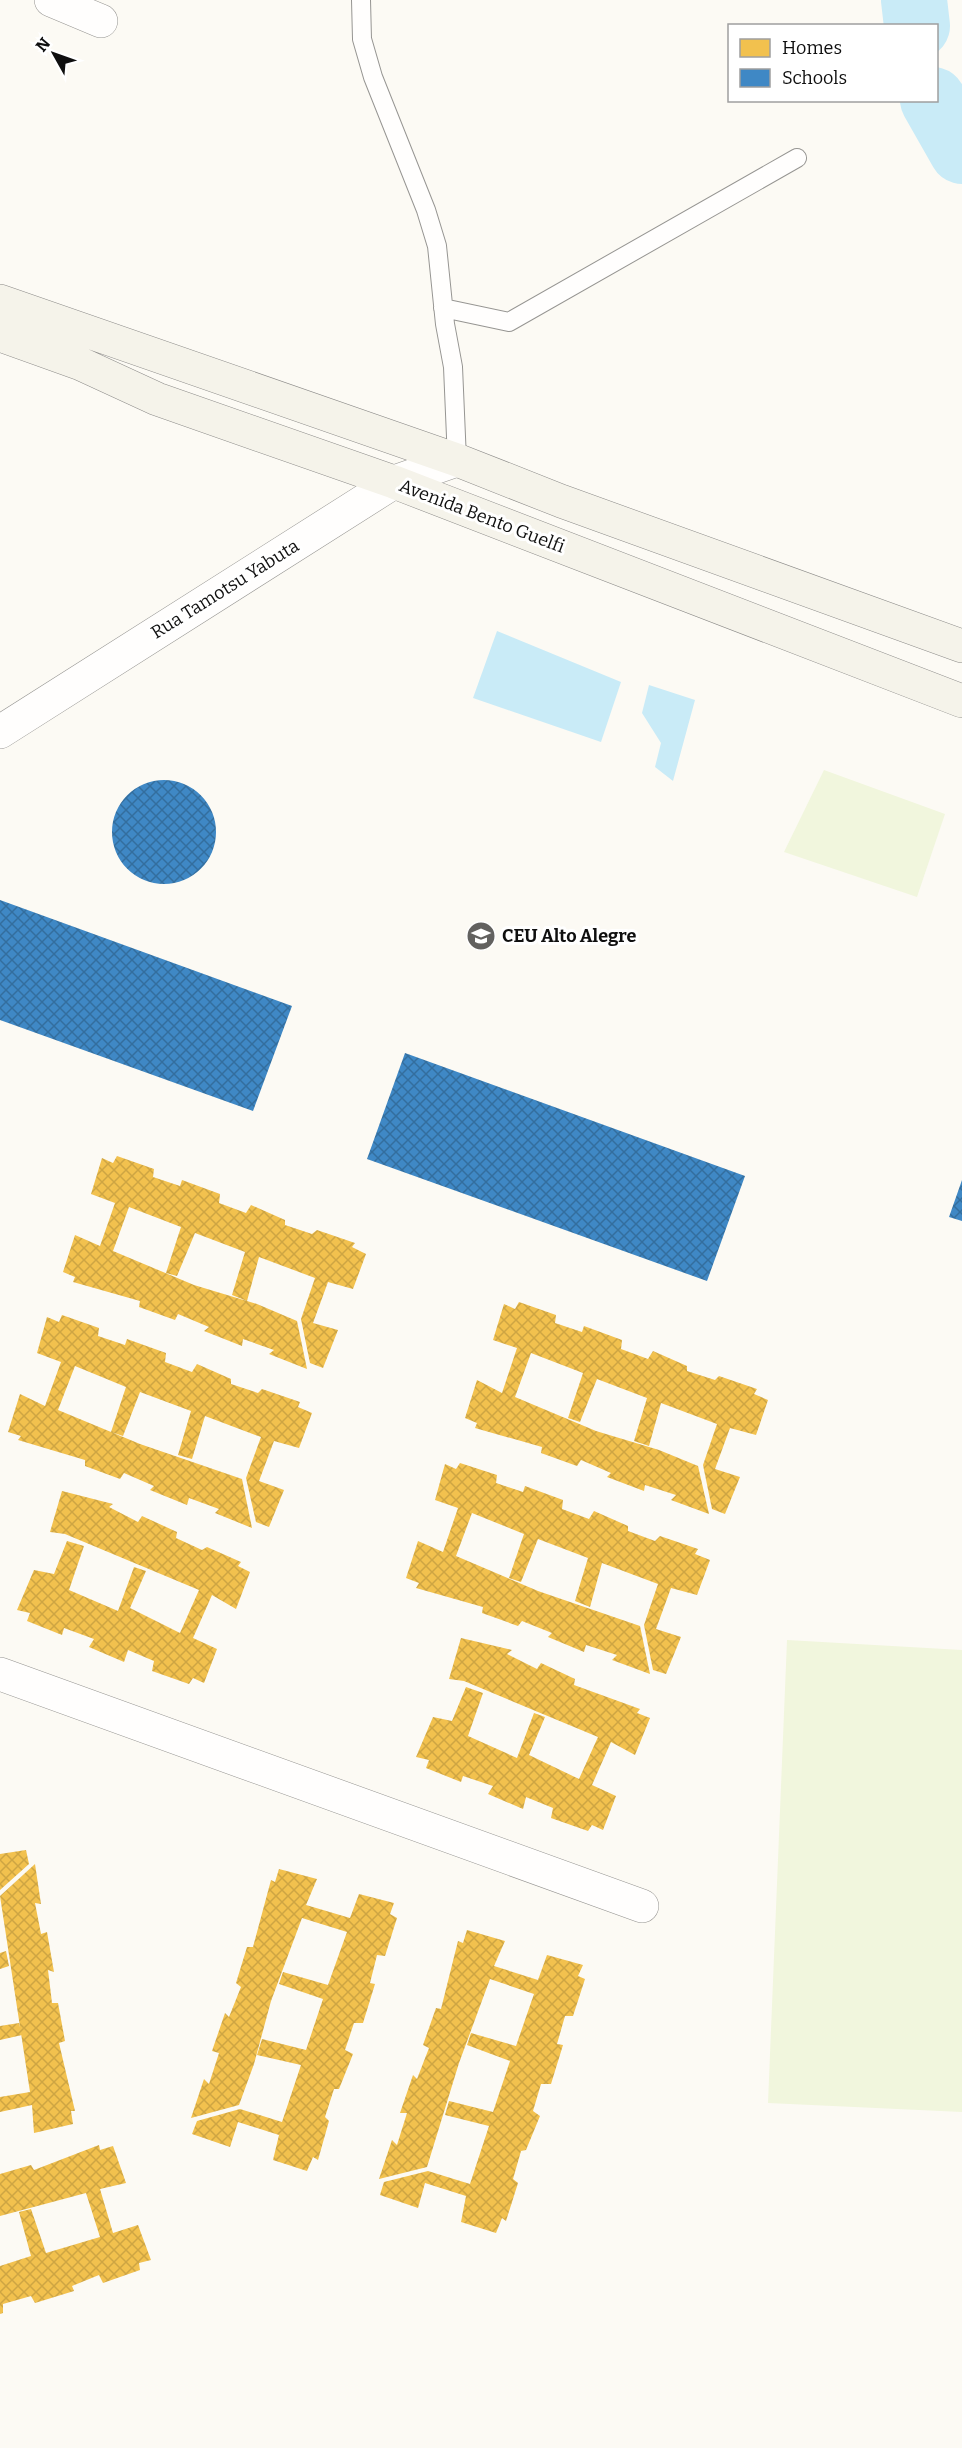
<svg xmlns="http://www.w3.org/2000/svg" width="962" height="2448" font-family="Bitter,serif">
<style>
.pitch{fill:#f1f6dd}
.water{fill:#c9ebf7}
.homes{fill:url(#homes-cross-hatch)}
.schools{fill:url(#schools-cross-hatch)}
.lines{fill:none;stroke-linecap:round;stroke-linejoin:round}
.river{stroke:#c9ebf7;stroke-width:66}
.service-casing{stroke:#969592;stroke-width:20}
.minor-casing{stroke:#969592;stroke-width:34}
.secondary-casing{stroke:#8c8b89;stroke-width:34}
.service{stroke:#fffefd;stroke-width:18}
.minor{stroke:#fffefd;stroke-width:33}
.secondary{stroke:#f5f3ea;stroke-width:33}
.labels{text-anchor:middle;dominant-baseline:central;stroke-width:6;stroke-linejoin:round;paint-order:stroke}
.street-label{font-size:18px;fill:#0f0f0f;stroke:#fff}
.poi-label{font-size:18px;font-weight:bold;fill:#0f0f0f;stroke:#fff;text-anchor:start}
</style>
<defs>
<pattern id="homes-cross-hatch" width="8" height="8" patternUnits="userSpaceOnUse" patternTransform="scale(1.5)"><rect width="8" height="8" fill="#f2c14e"/><path d="M0 0l8 8M0 8l8-8" fill="none" stroke="#cea543"/></pattern>
<pattern id="schools-cross-hatch" width="8" height="8" patternUnits="userSpaceOnUse" patternTransform="scale(1.5)"><rect width="8" height="8" fill="#3f88c5"/><path d="M0 0l8 8M0 8l8-8" fill="none" stroke="#336e9e"/></pattern>
</defs>
<rect width="100%" height="100%" fill="#fcfaf4"/>
<path class="pitch" d="M824,770L945,814L917,897L784,852Z
M787,1640L962,1650V2112L768,2103Z"/>
<path class="water" d="M497,631L621,682L601,742L473,698Z
M649,685L695,700L673,781L655,767L661,743L642,713Z"/>
<path class="homes" d="M117,1156L154,1169L153,1177L180,1186L182,1180L220,1194L219,1203L246,1213L251,1205L285,1220V1225L312,1234L317,1230L355,1243L352,1247L366,1254L353,1289L328,1282L313,1323L338,1330L323,1368L310,1363L301,1319L315,1278L259,1257L247,1301L232,1295L245,1252L195,1233L177,1276L166,1273L181,1227L129,1207L113,1251L194,1285L257,1304L297,1321L307,1369L269,1354L274,1350L243,1339L242,1346L204,1331L209,1327L178,1314L175,1320L139,1307L140,1301L73,1282L75,1277L63,1272L75,1235L100,1246L115,1203L91,1194L102,1158L113,1163Z
M519,1302L556,1315L555,1323L582,1332L584,1326L622,1340L621,1349L648,1359L653,1351L687,1366V1371L715,1380L719,1376L757,1389L754,1394L768,1400L756,1435L730,1428L715,1469L740,1477L725,1514L712,1509L703,1465L717,1424L661,1403L649,1446L634,1441L647,1398L597,1379L580,1422L568,1418L583,1373L531,1353L515,1397L596,1431L659,1450L698,1466L709,1514L671,1500L676,1495L645,1485L644,1491L607,1477L611,1473L581,1460L577,1466L541,1453L542,1447L475,1428L477,1423L465,1418L477,1380L502,1393L517,1348L493,1340L504,1304L515,1309Z
M62,1315L99,1328L98,1336L125,1345L127,1339L166,1353L165,1362L192,1372L197,1364L231,1379V1384L258,1393L262,1389L300,1402L298,1407L312,1413L299,1448L274,1441L259,1481L284,1490L269,1527L256,1522L246,1478L261,1437L205,1416L192,1459L178,1455L191,1411L140,1392L123,1436L111,1432L126,1387L75,1366L58,1410L140,1444L242,1479L252,1528L215,1513L219,1509L189,1498L187,1505L150,1490L154,1486L124,1473L120,1479L85,1466V1460L18,1440L21,1436L8,1432L20,1394L45,1406L61,1362L37,1353L47,1317L59,1322Z
M460,1463L497,1475L496,1483L523,1492L525,1486L563,1500L562,1509L589,1519L594,1511L628,1526V1531L655,1541L660,1536L698,1549L695,1554L710,1560L697,1595L671,1588L656,1629L681,1637L666,1674L653,1670L644,1625L658,1584L602,1563L590,1607L575,1601L588,1558L538,1539L521,1582L509,1578L524,1534L472,1513L456,1556L538,1591L640,1626L650,1674L612,1660L617,1655L586,1645L584,1652L548,1637L552,1633L522,1621L518,1626L482,1613L483,1607L416,1588L419,1583L406,1578L418,1541L443,1552L458,1508L435,1500L445,1464L456,1469Z
M62,1491L113,1504L109,1507L138,1522L142,1516L177,1532L176,1538L202,1550L207,1547L241,1562L238,1566L250,1572L236,1609L212,1595L193,1638L217,1649L204,1683L193,1678L189,1684L152,1671L154,1661L128,1650L124,1662L89,1647L94,1639L64,1628L62,1635L27,1621L30,1613L17,1610L34,1570L54,1574L67,1541L84,1546L69,1590L118,1611L134,1567L146,1571L130,1608L180,1633L199,1590L65,1534L50,1532Z
M461,1638L512,1650L507,1654L537,1669L541,1663L575,1679L574,1685L640,1709L637,1713L650,1718L635,1755L611,1742L592,1785L616,1796L603,1830L592,1825L588,1831L551,1818L553,1808L526,1797L523,1809L488,1794L493,1786L463,1776L461,1782L426,1768L429,1760L416,1757L433,1717L452,1721L466,1687L483,1693L468,1736L517,1758L534,1713L545,1717L529,1755L579,1779L598,1737L464,1681L449,1679Z
M26,1850L29,1864L0,1890V1854Z
M35,1864L41,1904L35,1903L41,1934L47,1932L54,1972L48,1970L52,2003H58L65,2041L59,2043L75,2111H71L73,2124L34,2133L32,2105L0,2112V2097L30,2092L0,1896Z
M279,1869L317,1879L306,1905L350,1918L359,1894L394,1903L390,1914L397,1918L385,1956L377,1955L370,1983L375,1984L363,2023H354L345,2050L353,2054L339,2089H334L325,2117L329,2121L318,2160L313,2157L307,2171L273,2160L279,2135L238,2122L230,2147L192,2134L197,2121L240,2109L282,2122L301,2065L257,2055L262,2039L306,2050L323,1999L279,1984L283,1972L328,1985L347,1932L302,1918L271,2001L254,2064L239,2105L191,2118L204,2079L209,2084L219,2053L212,2051L225,2013L229,2017L241,1987L236,1983L247,1947H253L271,1880L275,1882Z
M467,1930L505,1941L494,1966L538,1980L547,1955L583,1965L578,1976L585,1979L573,2016H565L557,2044L563,2045L551,2084H541L533,2111L540,2116L526,2150L521,2151L513,2179L518,2183L506,2221L502,2218L496,2233L461,2222L466,2196L425,2183L418,2208L380,2195L384,2182L428,2171L470,2184L489,2126L445,2115L449,2101L493,2112L510,2061L467,2045L471,2033L516,2046L534,1994L490,1979L459,2063L427,2167L379,2179L392,2140L397,2145L407,2113H400L413,2075L417,2079L429,2048L423,2045L436,2008L441,2009L458,1941L463,1943Z
M6,1951L9,1966L0,1969V1953Z
M19,2023L22,2035L0,2040V2026Z
M99,2145L100,2150L113,2146L126,2183L100,2189L113,2233L138,2225L151,2260L139,2263L140,2270L103,2283L99,2275L72,2286L74,2291L35,2303L31,2296L3,2304V2313L0,2314V2266L31,2256L19,2212L31,2209L46,2253L100,2237L86,2193L0,2216V2174L31,2165L34,2170Z"/>
<path class="schools" d="M112 832a52 52 0 1 1 104 0a52 52 0 1 1-104 0Z
M0,900L292,1006L253,1111L0,1020Z
M405,1053L745,1176L707,1281L367,1159Z
M962,1180V1221L949,1217Z"/>
<g class="lines">
<path class="river" d="M914,0L917,26
M933,100L962,151"/>
<g class="service-casing">
<path id="service" d="M361,0L362,39L373,77L426,210L437,246L445,324L453,367L457,460
M443,308L509,322L797,158"/>
</g>
<g class="minor-casing">
<path id="minor" d="M51,0L101,21
M0,732L394,482L457,460
M0,1674L642,1906"/>
</g>
<g class="secondary-casing">
<path id="secondary" d="M0,301L457,460L561,501L962,646
M0,335L81,364L157,399L394,482L962,701"/>
</g>
<use href="#service" class="service"/>
<use href="#minor" class="minor"/>
<use href="#secondary" class="secondary"/>
</g>
<defs>
<g id="school-disc" transform="scale(1.5)"><circle r="9.5" fill="#62615f" stroke="#fff"/><path d="M0-5L7-2L0 1L-7-2ZM-4 1L0 2.5L4 1V4Q0 6-4 4Z" fill="#fff"/></g>
</defs>
<g fill-rule="evenodd">
<use href="#school-disc" x="481" y="936"/>
</g>
<g class="labels">
<g class="street-label">
<text transform="translate(482 516) rotate(21)">Avenida Bento Guelfi</text>
<text transform="translate(225 589) rotate(-32)">Rua Tamotsu Yabuta</text>
</g>
<g class="poi-label">
<text x="502" y="936">CEU Alto Alegre</text>
</g>
</g>
<rect x="728" y="24" width="210" height="78" fill="#ffffff" stroke="#9f9f9f" stroke-width="1.5"/>
<rect x="740" y="39" width="30" height="18" fill="#f2c14e" stroke="#9f9f9f" stroke-width="1.5"/>
<text x="782" y="54" font-size="18" fill="#0f0f0f">Homes</text>
<rect x="740" y="69" width="30" height="18" fill="#3f88c5" stroke="#9f9f9f" stroke-width="1.5"/>
<text x="782" y="84" font-size="18" fill="#0f0f0f">Schools</text>
<g transform="translate(54 54) rotate(310)" stroke="#ffffff" stroke-width="4.5" paint-order="stroke">
<path d="M0-4.5L10 22L0 15L-10 22Z" fill="#0f0f0f"/>
<text y="-9" font-size="16" font-weight="bold" text-anchor="middle" fill="#0f0f0f">N</text>
</g>
</svg>
